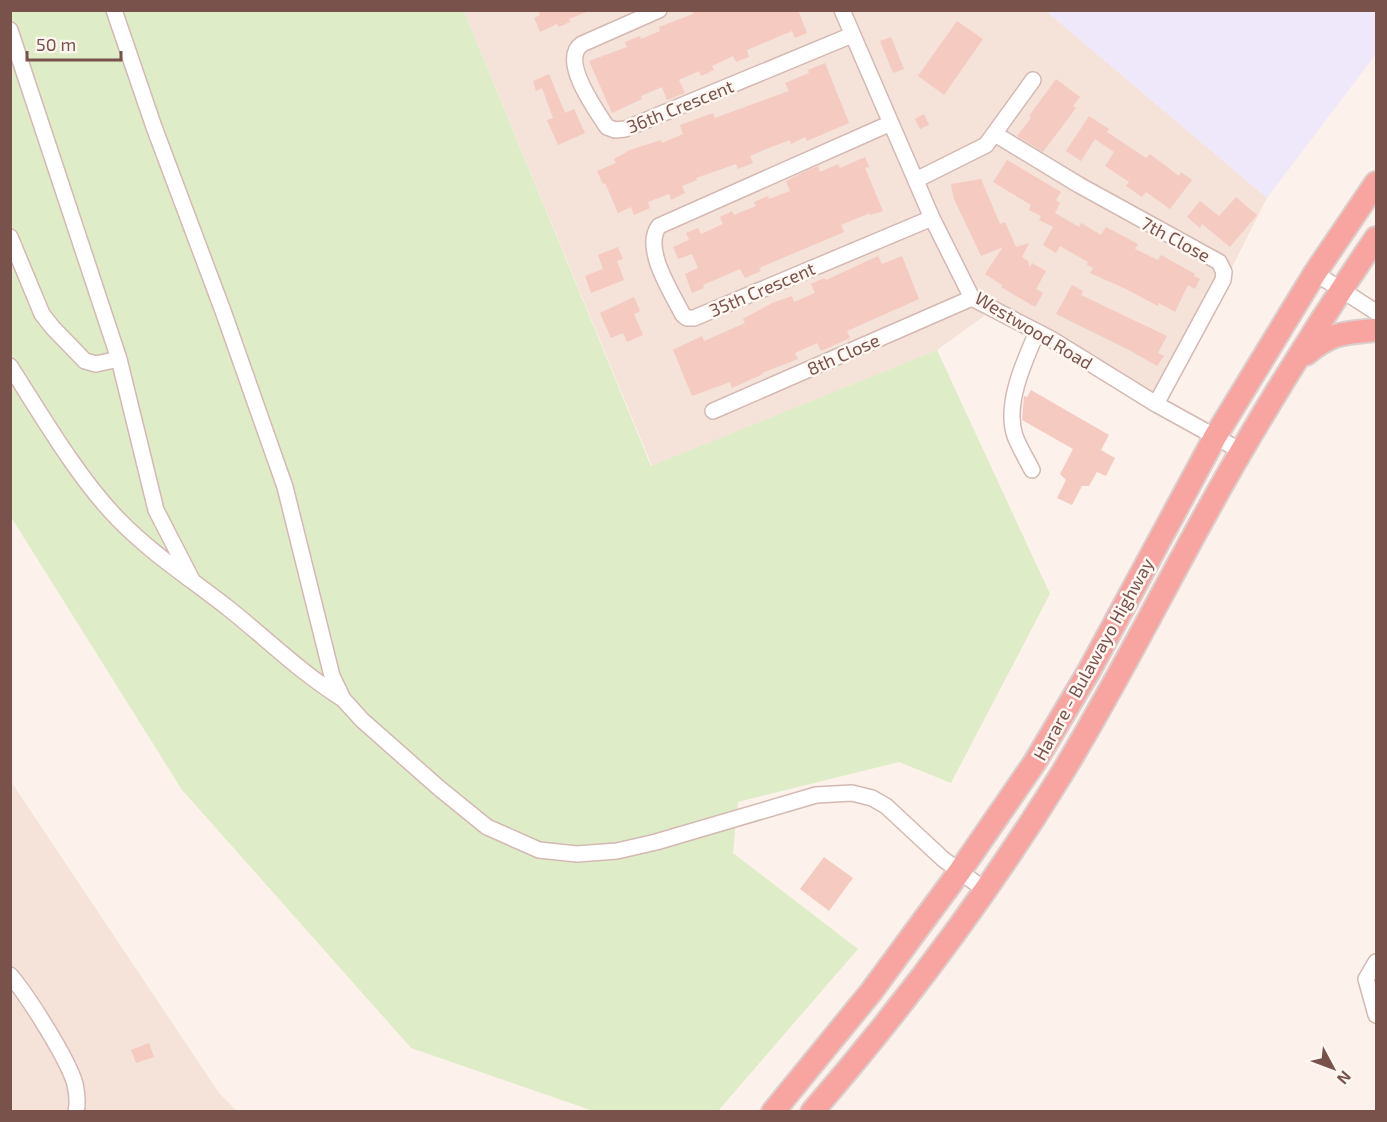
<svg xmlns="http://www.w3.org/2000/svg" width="1387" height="1122" font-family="'Exo 2',sans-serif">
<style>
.residential{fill:#f5e2d9}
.education{fill:#efe7fa}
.green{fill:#dfecc8}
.building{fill:#f4cac1}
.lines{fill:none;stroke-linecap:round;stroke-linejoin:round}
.minor-casing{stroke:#d3b9b2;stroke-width:18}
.highway-casing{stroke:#dacfcd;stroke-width:26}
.minor{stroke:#fff;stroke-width:15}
.highway{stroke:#f8a4a1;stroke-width:22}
.labels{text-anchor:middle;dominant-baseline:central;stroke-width:5;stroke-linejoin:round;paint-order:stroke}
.street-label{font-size:18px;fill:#7a524c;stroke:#fff7f2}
</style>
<rect width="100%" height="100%" fill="#fdf2eb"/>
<path class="residential" d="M464,11H1046L1267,198L1162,406L1001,304L937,350L652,466Z
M10,780L219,1093L237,1111H11Z"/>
<path class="education" d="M1046,11H1376V54L1267,198Z"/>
<path class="green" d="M11,11H464L651,466L937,350L1050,594L951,783L899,762L738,802L733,853L858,949L718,1111H593L411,1048L182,790L11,517Z"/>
<path class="building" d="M538,10H589V11L569,19L570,22L559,27L557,24L540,32L534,18L540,15Z
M692,10H798L807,33L795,38L792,31L747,50L749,57L736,62L733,56L712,66L714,70L701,76L699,71L679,80L685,93L667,100L662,87L641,96L642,99L612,113L589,61L627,47L625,42L640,36L641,39L660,31L659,27L693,14Z
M957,21L983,39L944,95L918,76Z
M891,37L904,69L893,73L880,41Z
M825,63L849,123L807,141L805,137L791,144L790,140L766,149L750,156L753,163L738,169L736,164L696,178L697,180L682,186L685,193L671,200L669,194L648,202L650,208L634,215L631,207L618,213L605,183L603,184L597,171L616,163L614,159L630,150L661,140L662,143L683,134L680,125L713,113L715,118L789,91L785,83L809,73L808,70Z
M549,74L565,113L574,109L585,133L558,145L547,120L553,118L542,88L536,91L533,81Z
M1056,79L1080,97L1073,106L1076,108L1043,152L1017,136L1031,118L1029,116Z
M924,114L929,125L920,129L915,119Z
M1089,116L1109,129L1107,132L1146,158L1150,154L1179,176L1181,172L1192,180L1170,209L1146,192L1142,197L1126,186L1129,182L1105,166L1114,152L1095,139L1081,161L1066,151Z
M865,157L869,167L865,168L883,211L870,215V213L841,225L844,232L759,268L761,271L745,278L740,269L703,285L704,288L692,293L685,274L698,268L692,254L678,259L673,247L689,240L686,233L698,228L701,234L723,224L720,217L732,211L734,215L756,206L754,202L768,196L769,199L790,191L786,181L806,171L818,166L820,172L838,164L840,168Z
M1007,160L1061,192L1056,200L1060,203L1055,213L1079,227L1081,223L1101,235L1106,227L1138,244L1135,249L1158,260L1161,255L1195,274L1194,276L1200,279L1195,289L1188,285L1175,312L1159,303L1158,306L1126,289L1090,273L1093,268L1087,265L1088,262L1060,246L1056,253L1043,245L1053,227L1039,220L1041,216L1029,210L1031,205L993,182Z
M981,179L1000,224L1005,222L1016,247L1029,243L1022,257L1028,261L1030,267L1032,263L1046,271L1036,289L1043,293L1035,307L1001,287L1002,285L985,274L1003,247L981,256L954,199L951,184Z
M1236,197L1257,215L1230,247L1202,224L1200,228L1187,217L1200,201L1219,216Z
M618,247L623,259L617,261L624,280L591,293L585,276L603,269L598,255Z
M878,256L882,264L902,256L919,299L847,331L850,338L821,351L817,343L795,353L798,359L762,373L763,374L732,388L730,382L692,396L673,350L702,336L704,341L745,323L743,319L772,303L792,296L794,302L815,293L811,284L824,278L826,280Z
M1072,285L1083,291L1081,295L1167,336L1158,353L1164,356L1157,366L1129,350L1056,314Z
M634,297L640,311L634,314L643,335L627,342L623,333L611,338L600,313Z
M1031,390L1109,435L1101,450L1115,458L1106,476L1097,472L1089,486H1082L1072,505L1057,498L1066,480L1060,474L1073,449L1022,420L1024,396L1027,397Z
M824,857L853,878L829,911L800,889Z
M149,1043L154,1057L136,1063L131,1050Z"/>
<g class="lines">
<g class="minor-casing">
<path id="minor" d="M114,10L154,127L223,311L285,487L332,676L343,699L362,720L439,788L487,827L539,850L577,854L617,851L656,842L816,795L852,793L872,798L886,806L943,859L985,890
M659,10L582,44C559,60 596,110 607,127L615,130L625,129L852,35
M842,10L932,218L972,298L1051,339L1156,404L1241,451
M10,30L119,359L156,510L192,580
M891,123L659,226C642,248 672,293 683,315L687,318H694L932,218
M995,134L1079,185L1219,262L1224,272L1223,280L1156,404
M916,180L986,145L1033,80
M10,237L42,314L53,328L85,361L96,364L119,359
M1315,273L1376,312
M10,366C42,416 78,478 118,519C152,554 191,579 228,608C267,639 301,673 343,699
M713,411L972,298
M1032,470C1026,458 1019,447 1015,436C1004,404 1025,360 1037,332
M1376,962L1366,979L1376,1015
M10,975C28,996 68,1059 75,1084C77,1093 78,1103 76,1112"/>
</g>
<g class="highway-casing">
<path id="highway" d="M1306,354C1333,332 1343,333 1376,330
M773,1112L871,992L960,871L1035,762L1089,671L1215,437L1315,273L1376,183
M812,1112C902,1008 989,892 1061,775C1126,669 1179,557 1242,450C1284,378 1329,307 1376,238"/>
</g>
<use href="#minor" class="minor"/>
<use href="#highway" class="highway"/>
</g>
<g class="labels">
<g class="street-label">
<text transform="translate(680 106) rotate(-22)">36th Crescent</text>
<text transform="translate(1176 239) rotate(28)">7th Close</text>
<text transform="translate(762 289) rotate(-23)">35th Crescent</text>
<text transform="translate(1034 330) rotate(31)">Westwood Road</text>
<text transform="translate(843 354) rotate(-24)">8th Close</text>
<text transform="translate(1093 659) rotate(-61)">Harare - Bulawayo Highway</text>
</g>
</g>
<rect width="1387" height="1122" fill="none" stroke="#7a524c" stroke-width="24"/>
<g transform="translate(1333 1068) rotate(131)" stroke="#fff7f2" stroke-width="4.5" paint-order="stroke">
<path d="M0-4.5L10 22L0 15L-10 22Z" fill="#7a524c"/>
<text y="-9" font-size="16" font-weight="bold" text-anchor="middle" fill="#7a524c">N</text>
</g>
<path d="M27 51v9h94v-9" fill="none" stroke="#7a524c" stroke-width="3"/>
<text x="36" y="51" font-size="18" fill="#7a524c" stroke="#fff7f2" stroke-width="4.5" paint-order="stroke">50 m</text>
</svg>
